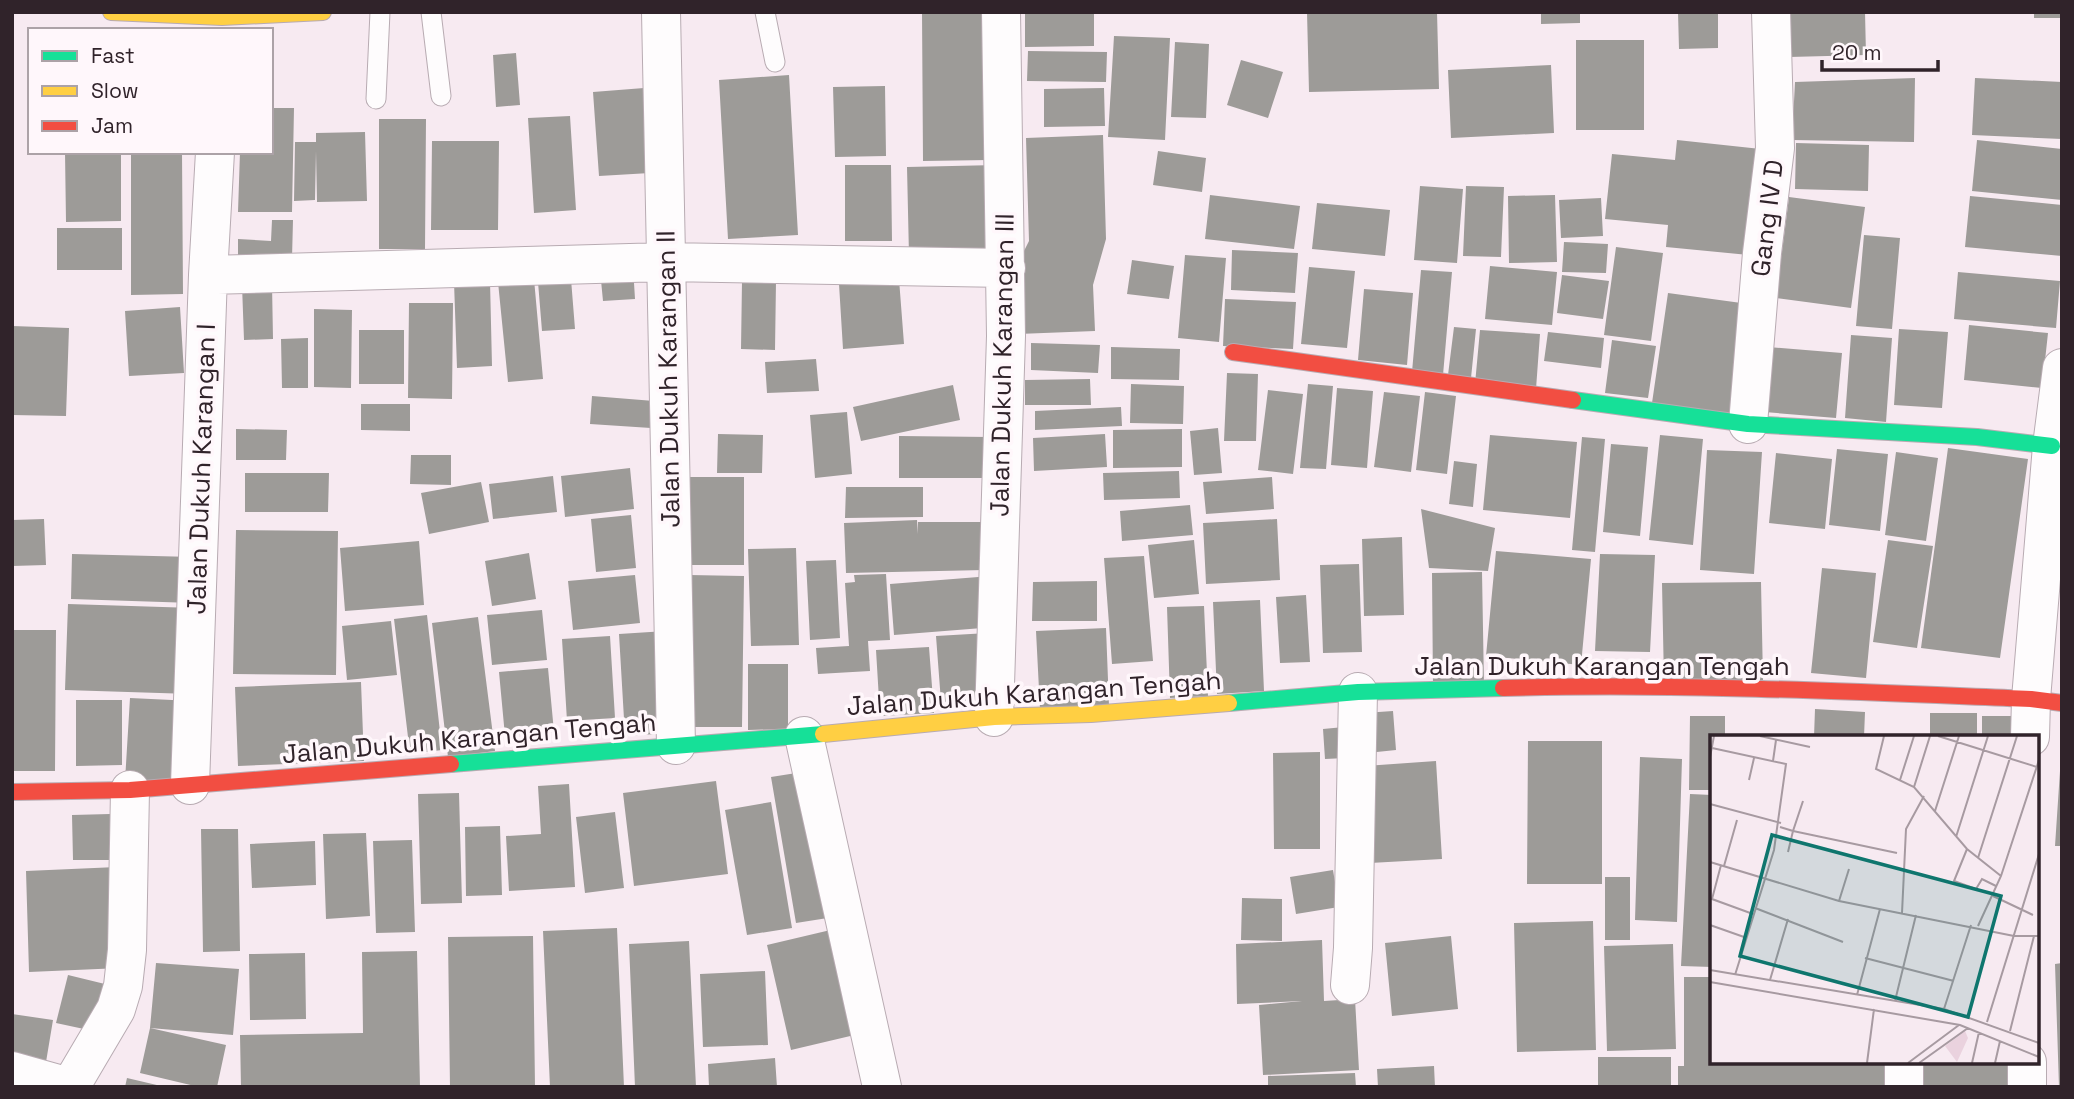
<svg xmlns="http://www.w3.org/2000/svg" width="2074" height="1099" font-family="'Space Grotesk',sans-serif">
<style>
.building{fill:#9d9b98}
.lines{fill:none;stroke-linecap:round;stroke-linejoin:round}
.lane-casing{stroke:#b8abb2;stroke-width:21}
.street-casing{stroke:#b8abb2;stroke-width:40}
.fast-casing{stroke:#b8abb2;stroke-width:18}
.slow-casing{stroke:#b8abb2;stroke-width:18}
.jam-casing{stroke:#b8abb2;stroke-width:18}
.lane{stroke:#fefcfd;stroke-width:19}
.street{stroke:#fefcfd;stroke-width:38}
.fast{stroke:#16e098;stroke-width:16}
.slow{stroke:#ffcf43;stroke-width:16}
.jam{stroke:#f24e42;stroke-width:16}
.labels{text-anchor:middle;dominant-baseline:central;stroke-width:7;stroke-linejoin:round;paint-order:stroke}
.street-label{font-size:26px;fill:#30232a;stroke:#fff7fb}
.inset-road{fill:none;stroke:#a79aa1;stroke-width:2}
.view{fill:#0f766e;fill-opacity:0.15;stroke:#0f766e;stroke-width:3.5}
.inset-edge{fill:none;stroke:#30232a;stroke-width:3.5}
</style>
<rect width="100%" height="100%" fill="#f7eaf1"/>
<path class="building" d="M922,12H987L989,160L923,161Z
M1025,12H1094V46L1025,47Z
M1307,12H1437L1439,89L1309,92Z
M1541,12H1580V23L1541,24Z
M1678,12H1718V48L1679,49Z
M1788,12H1865L1866,55L1789,57Z
M2034,12H2062V18H2034Z
M1114,36L1170,38L1165,140L1108,137Z
M1576,40H1644V130H1576Z
M1175,42L1209,44L1206,118L1171,117Z
M1028,51L1107,52L1106,82L1027,81Z
M516,53L520,105L496,107L493,55Z
M1241,60L1283,72L1268,118L1227,105Z
M1551,65L1554,133L1451,138L1448,70Z
M789,75L798,235L728,239L719,80Z
M1915,78L1914,142L1792,140L1795,82Z
M1975,78L2062,82V139L1972,135Z
M885,86L886,156L835,157L833,87Z
M644,88L650,173L599,176L593,92Z
M1104,88L1105,126L1044,127V89Z
M271,108H294L292,212H238L240,152H271Z
M570,116L576,210L534,213L528,118Z
M379,119H426L425,249H379Z
M365,132L367,201L317,202L316,151L315,200L294,201L295,142H316V133Z
M1103,135L1106,239L1093,285L1095,331L1018,334L1015,269L1029,241L1026,138Z
M1677,140L1770,150L1759,256L1666,247L1668,225L1605,219L1612,154L1675,160Z
M1977,140L2062,149V200L1972,191Z
M432,141H499L498,230H431Z
M1796,143L1869,145L1868,191L1795,189Z
M1158,151L1206,158L1202,192L1153,185Z
M65,152H121V221L66,222Z
M131,152H182L183,294L131,295Z
M845,165H891L892,241H845Z
M997,165L999,253L909,256L907,167Z
M1420,186L1463,189L1457,263L1414,260Z
M1466,186L1504,187L1501,257L1463,256Z
M1210,195L1300,206L1294,249L1205,239Z
M1555,195L1557,262L1509,263L1508,196Z
M1970,196L2062,205V256L1965,247Z
M1789,197L1865,207L1851,308L1776,298Z
M1601,198L1603,236L1561,238L1559,200Z
M1317,203L1390,210L1385,256L1312,249Z
M272,220H293L292,259L238,257V239L271,241Z
M57,228H122V270H57Z
M1864,235L1900,238L1892,329L1856,326Z
M1564,242L1608,244L1606,273L1562,272Z
M1616,247L1663,253L1651,341L1604,335Z
M1232,250L1298,253L1295,293L1231,290Z
M1185,255L1226,258L1219,342L1178,338Z
M1132,260L1174,266L1169,299L1127,294Z
M1490,266L1557,272L1552,325L1485,319Z
M633,267L635,299L603,301L600,270Z
M1309,267L1355,271L1347,348L1301,344Z
M1421,270L1452,272L1443,375L1412,372Z
M1958,272L2060,281L2056,328L1954,319Z
M1562,275L1609,281L1603,319L1557,313Z
M534,279L543,379L508,382L498,282Z
M571,279L575,329L542,331L538,282Z
M899,279L904,344L843,349L839,284Z
M490,281L492,366L457,368L454,282Z
M742,281H776L775,350L741,349Z
M272,284L273,339L244,340L242,285Z
M1364,289L1413,293L1407,365L1358,360Z
M1668,293L1756,305L1739,415L1652,403Z
M1225,299L1296,302L1293,349L1223,346Z
M409,303H453L452,399L408,398Z
M180,307L184,373L129,376L125,311Z
M314,309L352,310L351,388L314,387Z
M1969,325L2048,333L2042,388L1964,380Z
M12,326L69,328L66,416L12,415Z
M1454,327L1476,329L1471,378L1448,375Z
M1899,329L1948,332L1942,408L1894,405Z
M359,330H404V384H359Z
M1480,330L1540,334L1536,389L1475,384Z
M1548,332L1604,338L1601,368L1544,361Z
M1851,335L1892,338L1886,422L1845,418Z
M308,338V388H282L281,339Z
M1612,340L1656,346L1648,398L1605,393Z
M1031,343L1100,345L1098,373L1031,370Z
M1757,346L1842,353L1836,418L1752,411Z
M1111,347L1180,349L1179,380L1111,379Z
M816,359L819,391L767,393L765,362Z
M1227,373L1258,374L1256,441H1224Z
M1090,379L1091,405H1025V380Z
M1131,384L1184,386L1183,424L1130,423Z
M1308,384L1333,386L1326,469L1300,468Z
M953,385L960,420L861,441L853,407Z
M1337,388L1373,391L1367,468L1331,465Z
M1268,390L1303,394L1293,474L1258,470Z
M1384,392L1420,396L1411,472L1374,467Z
M1425,392L1456,396L1447,474L1416,470Z
M592,396L654,401L651,428L590,424Z
M361,404H410V431L361,430Z
M1121,407L1122,426L1035,430V411Z
M847,412L852,474L815,478L810,415Z
M1218,428L1222,473L1194,475L1190,431Z
M236,429L287,430L286,460H236Z
M1182,429V467L1113,468V430Z
M718,434L763,435L762,473H717Z
M1105,434L1107,467L1034,471L1033,438Z
M1490,435L1577,442L1570,518L1483,510Z
M1660,435L1703,439L1693,545L1649,540Z
M899,436L990,437V478H899Z
M1582,437L1605,439L1595,552L1572,550Z
M1611,444L1648,447L1640,536L1603,532Z
M1948,448L2028,459L2000,658L1921,648Z
M1837,449L1888,454L1880,531L1829,525Z
M1707,450L1762,452L1754,574L1700,570Z
M1896,452L1938,458L1926,541L1885,535Z
M1776,453L1832,459L1825,529L1769,523Z
M411,455H451V485L410,484Z
M1454,461L1477,464L1473,507L1449,504Z
M630,468L634,509L565,517L561,476Z
M1179,471L1180,498L1104,500L1103,473Z
M245,473H329L328,512H245Z
M553,476L557,512L493,519L489,484Z
M684,477H744V565H685Z
M1272,477L1274,509L1206,514L1203,482Z
M481,482L489,522L429,534L421,493Z
M846,487H923V517L845,518Z
M1190,505L1193,535L1122,541L1120,511Z
M1421,509L1495,528L1488,571L1429,568Z
M631,515L636,568L596,572L591,519Z
M44,519L46,565L12,566V520Z
M1277,519L1280,580L1206,584L1203,523Z
M917,520L918,534V522H985V570L846,573L844,523Z
M236,530L338,531L336,675L233,674Z
M1402,537L1404,615L1364,616L1362,539Z
M1194,540L1199,594L1154,598L1148,545Z
M1888,540L1933,546L1917,648L1873,642Z
M419,541L424,605L345,611L340,548Z
M796,548L799,645L751,646L748,549Z
M1496,551L1591,559L1581,665L1486,656Z
M529,553L536,599L492,606L485,561Z
M72,554L194,557L193,603L71,599Z
M1600,554L1655,555L1650,652L1595,651Z
M1144,556L1153,661L1112,664L1104,558Z
M836,560L840,638L810,640L806,561Z
M1359,564L1362,652L1323,653L1320,565Z
M1822,568L1876,573L1866,678L1811,673Z
M1482,572L1484,686L1433,687L1432,573Z
M886,574L890,640L868,641L870,671L818,674L816,648L849,646L845,583L855,582L854,575Z
M635,575L640,623L573,630L568,581Z
M689,575L744,576L742,727H688Z
M991,576L995,627L894,635L890,584Z
M1097,581V621H1032L1033,582Z
M1761,582L1763,680L1664,682L1662,583Z
M1306,595L1310,662L1280,663L1276,597Z
M1260,600L1264,691L1217,694L1213,602Z
M68,604L194,608L191,694L65,690Z
M1204,606L1208,696L1170,698L1167,607Z
M542,610L547,660L492,665L487,615Z
M427,615L442,750L410,754L394,619Z
M478,617L495,751L448,757L432,623Z
M391,621L397,675L347,680L342,626Z
M1106,628L1109,706L1040,709L1036,631Z
M12,630H56L55,771H12Z
M666,631L671,733L625,736L619,634Z
M988,633L992,699L941,702L936,636Z
M610,636L615,718L567,721L562,639Z
M929,647L934,713L880,716L876,650Z
M748,664H788V729L748,730Z
M548,668L554,732L505,736L499,672Z
M361,682L364,761L238,766L235,687Z
M130,698L193,701L189,785L125,781Z
M76,700H122V765L76,766Z
M1815,709L1865,712L1864,737H1814Z
M1393,711L1396,750L1367,753L1364,713Z
M1930,713H1977V737H1930Z
M1690,716H1725V737H1712V790H1689Z
M1982,716H2017V737H1982Z
M1344,727L1346,758L1325,759L1323,729Z
M1528,741H1602V884H1527Z
M1320,752V849H1274L1273,753Z
M1640,757L1682,759L1677,922L1635,920Z
M1436,761L1442,859L1370,863L1365,766Z
M809,771L834,917L796,923L771,777Z
M2060,771H2062V846H2055Z
M716,781L728,874L634,886L623,793Z
M569,784L575,887L509,891L506,836L541,834L538,786Z
M459,793L462,903L421,904L418,794Z
M1690,794L1712,795V967L1681,966Z
M771,802L792,928L747,935L725,810Z
M615,812L624,888L585,893L576,817Z
M110,814L111,860H73L72,815Z
M500,826L502,895L466,896L465,827Z
M201,829H238L240,951L203,952Z
M366,833L370,916L326,919L323,834Z
M412,840L415,932L376,933L373,841Z
M315,841L316,885L252,888L250,844Z
M117,867L121,968L29,972L26,871Z
M1333,870L1339,907L1296,914L1290,877Z
M1605,877H1630V940H1605Z
M1242,898L1282,899V941L1241,940Z
M1593,921L1596,1050L1517,1052L1514,923Z
M617,928L624,1087H550L543,931Z
M839,928L863,1033L791,1050L767,945Z
M533,936L535,1087H450L448,937Z
M1451,936L1458,1009L1392,1016L1385,943Z
M1322,940L1324,1001L1355,999L1359,1070L1263,1075L1259,1005L1302,1001L1237,1004L1236,944Z
M689,941L696,1087H635L629,944Z
M1673,944L1676,1049L1607,1051L1604,946Z
M417,951L420,1087H241L240,1035L363,1033L362,952Z
M305,953L306,1019L250,1020L249,954Z
M156,963L239,969L233,1035L150,1028Z
M2062,963V1087H2059L2055,964Z
M765,971L768,1045L703,1047L700,974Z
M68,975L109,985L98,1032L56,1023Z
M1684,977H1712V1062H1888V1087H1678V1066H1684Z
M12,1014L53,1020L45,1068L12,1063Z
M150,1028L226,1045L217,1087H199L140,1073Z
M1598,1057H1671V1087H1598Z
M775,1058L777,1087H709L708,1064Z
M1915,1062H2015V1087H1915Z
M1434,1066L1435,1087H1378L1377,1069Z
M1355,1073L1356,1087H1268V1076Z
M127,1078L161,1086V1087H125Z"/>
<g class="lines">
<g class="lane-casing">
<path id="lane" d="M431,12L441,96
M765,12L775,62
M376,99L380,12"/>
</g>
<g class="street-casing">
<path id="street" d="M661,12L676,745
M208,275L665,262L1006,268
M1748,424L1762,253L1775,148L1771,12
M994,717L1006,336L1001,12
M804,736L882,1087
M2030,737L2031,699L2052,446L2062,368
M190,785L208,275L215,152
M1350,985L1353,948L1358,692
M1904,1062V1087
M2027,1062V1087
M12,1071L69,1087
M70,1087L116,1009L123,986L127,950L130,790"/>
</g>
<g class="fast-casing">
<path id="fast" d="M1573,400L1748,424L1977,437L2052,446
M1229,703L1358,692L1503,688
M451,764L823,734"/>
</g>
<g class="slow-casing">
<path id="slow" d="M111,12L222,17L323,12
M823,734L994,717L1091,714L1229,703"/>
</g>
<g class="jam-casing">
<path id="jam" d="M1233,352L1573,400
M1503,688C1679,683 1855,692 2031,699L2062,703
M12,792L130,790L451,764"/>
</g>
<use href="#lane" class="lane"/>
<use href="#street" class="street"/>
<use href="#fast" class="fast"/>
<use href="#slow" class="slow"/>
<use href="#jam" class="jam"/>
</g>
<g class="labels">
<g class="street-label">
<text transform="translate(1767 218) rotate(-83)">Gang IV D</text>
<text transform="translate(1002 365) rotate(-89)">Jalan Dukuh Karangan III</text>
<text transform="translate(668 379) rotate(-91)">Jalan Dukuh Karangan II</text>
<text transform="translate(201 469) rotate(-88)">Jalan Dukuh Karangan I</text>
<text x="1602" y="666">Jalan Dukuh Karangan Tengah</text>
<text transform="translate(1034 693) rotate(-4)">Jalan Dukuh Karangan Tengah</text>
<text transform="translate(469 738) rotate(-5)">Jalan Dukuh Karangan Tengah</text>
</g>
</g>
<g transform="translate(1710 735)">
<rect width="329" height="329" fill="#f7eaf1"/>
<path d="M255,296L258,303L247,327L235,311Z" fill="#ead2de"/>
<path class="inset-road" d="M50,1L100,12M174,1L166,34L204,52L257,114L291,141M228,1L327,32M2,13L76,29L64,115L25,240M0,22L4,1M63,26L66,5M39,45L44,23M190,45L204,1M204,52L220,1M93,66L83,96L187,118M0,69L71,88M225,76L249,1M70,92L83,96L78,117M246,102L278,1M257,114L244,146L266,154L272,144L286,151M268,123L307,1M0,127L129,166L304,201H329M11,130L2,164L43,179M14,131L27,85M283,161L323,180M129,166L139,134M45,173L133,207M192,178L196,94L214,61M0,190L34,202M268,191L291,141L329,25M155,223L244,246M0,235L234,274L329,308M60,245L78,184M0,247L250,290L329,322M147,260L170,174M185,266L206,180M234,274L261,190M277,287L329,119M300,296L324,201M157,328L164,274M198,328L249,290M209,328L258,293M262,328L269,297M285,328L290,306"/>
<path class="view" d="M62,100L291,161L258,282L30,221Z"/>
<rect width="329" height="329" class="inset-edge"/>
</g>
<rect width="2074" height="1099" fill="none" stroke="#30232a" stroke-width="28"/>
<rect x="28" y="28" width="245" height="126" fill="#fff7fb" stroke="#aca2a7" stroke-width="2"/>
<rect x="42" y="51" width="35" height="10" fill="#16e098" stroke="#aca2a7" stroke-width="2"/>
<text x="91" y="63" font-size="21" fill="#30232a">Fast</text>
<rect x="42" y="86" width="35" height="10" fill="#ffcf43" stroke="#aca2a7" stroke-width="2"/>
<text x="91" y="98" font-size="21" fill="#30232a">Slow</text>
<rect x="42" y="121" width="35" height="10" fill="#f24e42" stroke="#aca2a7" stroke-width="2"/>
<text x="91" y="133" font-size="21" fill="#30232a">Jam</text>
<path d="M1822 60v10h116v-10" fill="none" stroke="#30232a" stroke-width="3.5"/>
<text x="1832" y="60" font-size="21" fill="#30232a" stroke="#fff7fb" stroke-width="5" paint-order="stroke">20 m</text>
</svg>
